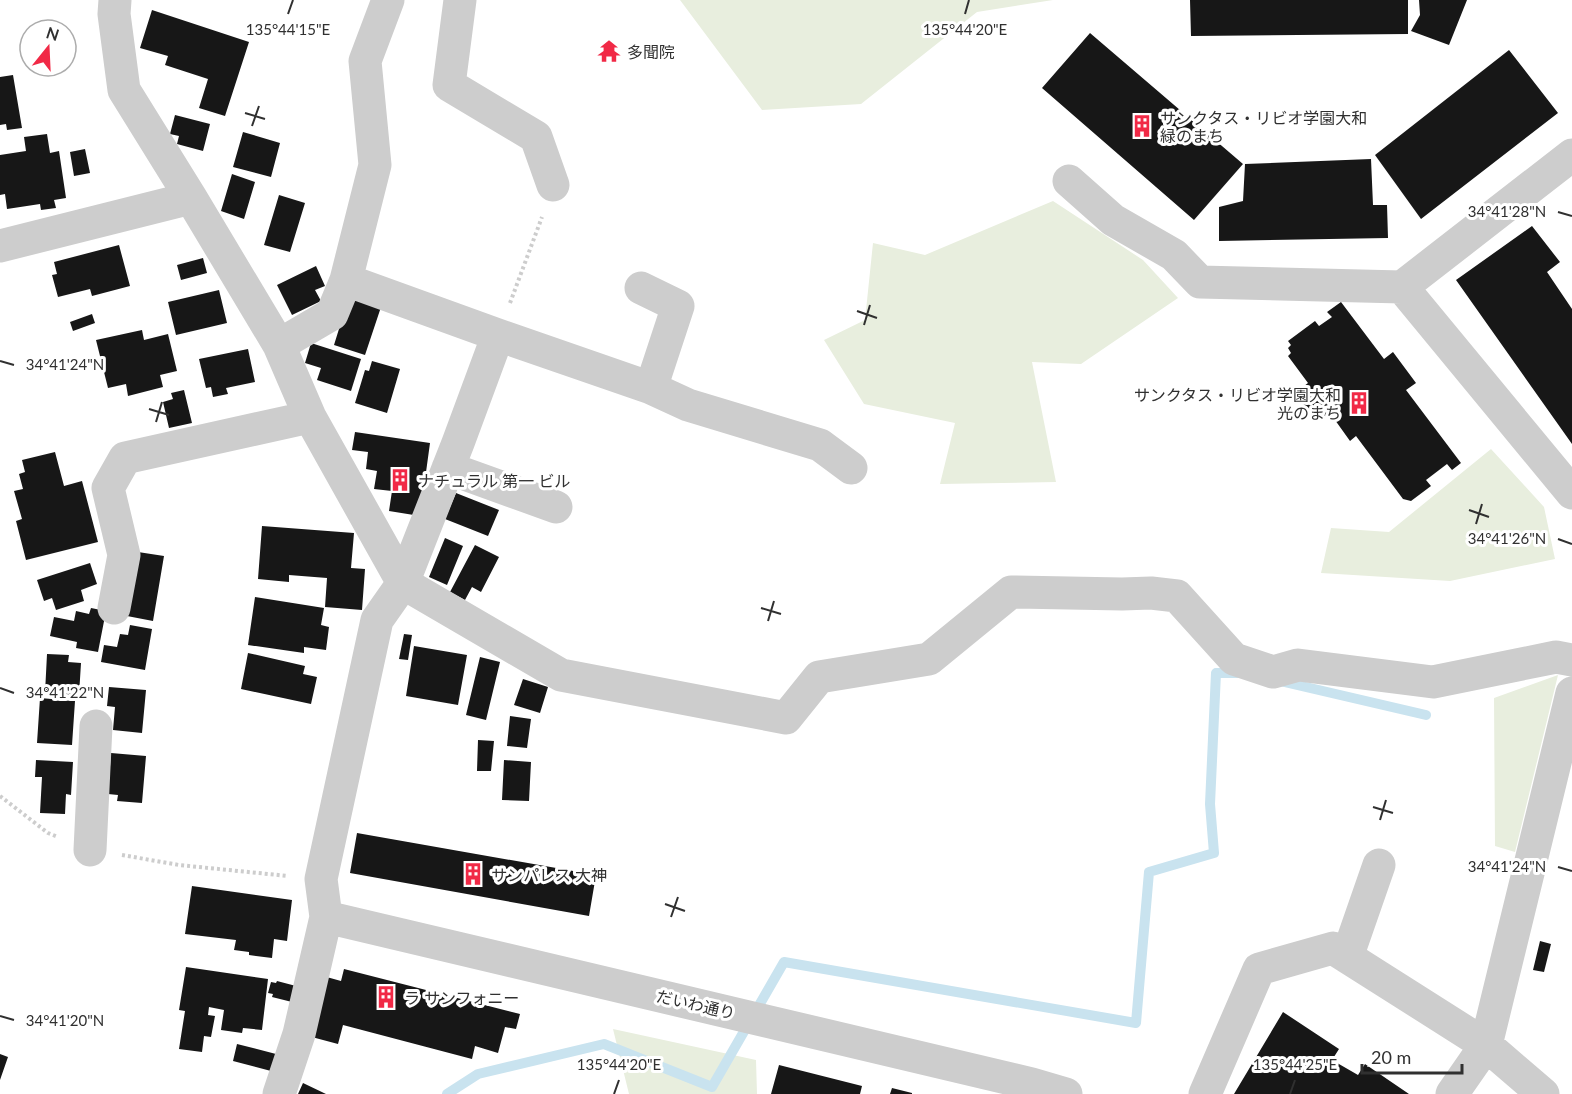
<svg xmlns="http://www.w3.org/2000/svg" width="1572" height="1094" font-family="Lato,'Noto Sans JP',sans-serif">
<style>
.green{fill:#e8eede}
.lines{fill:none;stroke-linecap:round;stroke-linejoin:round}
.stream{stroke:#c9e3ef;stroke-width:10}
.building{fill:#171717}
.path{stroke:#cdcdcd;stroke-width:4;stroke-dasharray:3 3;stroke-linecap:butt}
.minor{stroke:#cdcdcd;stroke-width:33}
.ticks{fill:none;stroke:#303030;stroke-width:2}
.labels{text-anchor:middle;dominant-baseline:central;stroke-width:6;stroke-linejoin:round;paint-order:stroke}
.poi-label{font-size:16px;fill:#303030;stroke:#fff;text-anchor:start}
.street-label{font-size:16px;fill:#303030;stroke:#fff}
.ticks-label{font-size:15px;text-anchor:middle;fill:#303030;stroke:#fff;stroke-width:6;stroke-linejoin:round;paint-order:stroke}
</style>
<rect width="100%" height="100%" fill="#fff"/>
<path class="green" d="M680,0H1053L977,12L861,104L762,110Z
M1053,201L1143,260L1178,298L1081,364L1032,362L1056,482L940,484L955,423L864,404L824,340L865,320L873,243L925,255Z
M1491,449L1544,507L1555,559L1450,581L1321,573L1331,528L1389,532Z
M1558,675L1515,852L1495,846L1494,698Z
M613,1029L756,1060L757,1094H629Z"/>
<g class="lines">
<path class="stream" d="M1280,681L1426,715
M447,1094L478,1074L604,1044L712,1087L784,962L1136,1023L1149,872L1214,853L1210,804L1216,673H1238"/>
</g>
<path class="building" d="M1190,0H1408V34L1191,36Z
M1419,0H1467L1449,45L1411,31L1420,15Z
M152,10L249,42L225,116L199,108L208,79L165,65L168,56L140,48Z
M1090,33L1243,164L1194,220L1042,88Z
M1509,50L1558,113L1421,219L1375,155Z
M13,75L22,128L7,130L6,124L0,125V77Z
M175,115L210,124L203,151L177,144L179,136L170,134Z
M243,132L280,143L271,177L233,167Z
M47,134L50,153L59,151L66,198L54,200L56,208L41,210L40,204L7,209L5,194L0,195V155L26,151L24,137Z
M85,149L90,173L74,176L70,152Z
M1371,159L1373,205H1387L1388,238L1219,241V207L1243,201L1245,164Z
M232,174L255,182L244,219L221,211Z
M279,195L305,203L290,252L264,245Z
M1532,226L1560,262L1547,272L1572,309V444L1456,280Z
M119,245L130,286L92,296L90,289L58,297L52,275L57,274L54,262Z
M203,258L207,273L181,280L177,265Z
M316,266L325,286L315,290L321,301L292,315L277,285Z
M219,290L227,323L176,335L168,302Z
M352,300L382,304L365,355L334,345L343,316Z
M1341,302L1384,359L1393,352L1416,383L1406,390L1461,463L1452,470L1447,464L1426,480L1431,486L1411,501L1403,499L1356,436L1350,441L1330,413L1317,422L1295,393L1308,383L1288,356L1291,353L1288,348L1291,345L1288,341L1315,321L1319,326L1332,317L1327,312Z
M92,314L95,323L73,331L70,322Z
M142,330L144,340L168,334L177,371L160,375L163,387L128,396L126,384L108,388L96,340Z
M311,343L361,359L351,391L317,380L321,368L305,363Z
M248,349L255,382L226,388L228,394L213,397L211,387L206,388L199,359Z
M372,361L400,369L387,413L355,403L365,370L369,371Z
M184,390L192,423L169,428L163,402L173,399L171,393Z
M355,432L430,443L420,516L389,511L392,491L374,489L377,471L366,469L368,452L352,450Z
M55,452L64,486L82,481L98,542L26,560L16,521L22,519L14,491L23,489L19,474L25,472L22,460Z
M456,493L499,510L488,536L445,519Z
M262,526L354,533L351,568L365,569L362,610L325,607L327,578L289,575V582L258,579Z
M445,538L463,546L447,585L429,577Z
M475,545L499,557L481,592L472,587L465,600L450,592Z
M138,552L164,556L153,621L127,616Z
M90,563L97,584L81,590L84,601L56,610L52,598L44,601L37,580Z
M255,597L324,608L321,625L329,627L326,650L304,647V653L248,645Z
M91,608L106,611L98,652L76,648L77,642L50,636L54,617L74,621L76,611L89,614Z
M130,625L152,629L145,670L101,662L104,645L117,647L120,634L128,635Z
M404,634L412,635L408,660L399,659Z
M414,646L467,655L458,705L406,696Z
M248,653L305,666L303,674L317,677L311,704L241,689Z
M47,654L69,655L68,662L81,663L79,695L45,693Z
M480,657L500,662L486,720L466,715Z
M523,679L548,687L540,713L514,705Z
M109,687L146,690L142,733L113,730L115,707L107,706Z
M40,698L75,701L72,745L37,743Z
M510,716L531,719L527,748L507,746Z
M478,740L494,741L491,771H477Z
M111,753L146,756L142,803L117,801L118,795L108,794Z
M36,760L73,762L71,795L66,794L65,814L40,813L42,777H35Z
M504,760L531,762L529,801L502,800Z
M357,833L596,875L589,916L350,873Z
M192,886L292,900L287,941L274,939L272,958L249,955V952L234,950L236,940L185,934Z
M1540,941L1551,944L1544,972L1533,970Z
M186,967L268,979L262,1030L243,1028L242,1033L221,1030L224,1010L209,1007L208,1015L215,1016L211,1037L204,1036L202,1052L179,1049L185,1011L179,1010Z
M344,969L520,1014L516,1029L505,1027L498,1053L475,1046L472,1059L343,1025L338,1044L308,1036L323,976L341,981Z
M277,981L296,986L292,1002L272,997L273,994L268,993L271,982L276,983Z
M1283,1012L1339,1049L1332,1060L1358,1075L1365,1064L1409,1094H1234Z
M237,1044L276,1054L271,1071L233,1061Z
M0,1054L8,1057L0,1080Z
M779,1065L862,1086L860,1094H771Z
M303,1083L326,1094H298Z
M892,1088L912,1093V1094H890Z"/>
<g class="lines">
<path class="path" d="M510,303L542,217
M0,796L48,833L58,837
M122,855L179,865L288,876"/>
<path class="minor" d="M115,0L114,14L124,90L191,198L279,345L310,417L403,583L377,620L321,879L326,917L299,1034L279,1094
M460,0L449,85L536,137L553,185
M1572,155L1402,287L1572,493
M1069,181L1113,220L1174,255L1200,282L1402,287
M0,246L191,198
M346,280L498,335L651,388L678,306L641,288
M498,335L458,443L403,583L561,675L786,718L819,677L929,659L1011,592L1122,594L1151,593L1177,596L1234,659L1273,672L1298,665L1433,682L1556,657L1572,660
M279,345L332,314L346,280L375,165L365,61L388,0
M651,388L688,405L820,445L851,468
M448,468L556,507
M114,608L124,555L108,488L125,458L310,417
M90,850L96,726
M326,917L1032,1084L1066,1094
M1347,957L1379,865
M1205,1094L1259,969L1333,948L1486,1045L1543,1094
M1452,1094L1486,1045L1572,693"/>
</g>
<path class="ticks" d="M288,14L293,0M965,14L969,0M245,113L265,119M252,126L259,106M1558,212L1572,216M857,311L877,318M864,325L870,305M0,361L14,365M149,409L169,415M156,422L162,402M1469,510L1489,517M1476,524L1482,504M1558,539L1572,544M761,608L781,614M768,621L774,601M0,688L14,693M1373,807L1393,813M1380,820L1386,800M1558,867L1572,871M665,904L685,911M671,917L678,897M0,1016L14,1020M614,1094L619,1080M1290,1094L1295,1080"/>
<defs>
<g id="temple-bare" transform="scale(1.8)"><path d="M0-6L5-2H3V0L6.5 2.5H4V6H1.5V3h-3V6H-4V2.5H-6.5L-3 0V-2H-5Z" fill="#f12946" stroke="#fff" stroke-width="2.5" paint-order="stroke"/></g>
<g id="building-bare" transform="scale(1.8)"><path d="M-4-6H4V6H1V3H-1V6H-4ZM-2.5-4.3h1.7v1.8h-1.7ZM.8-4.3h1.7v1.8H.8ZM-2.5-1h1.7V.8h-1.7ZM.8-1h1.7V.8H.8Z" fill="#f12946" stroke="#fff" stroke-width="2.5" paint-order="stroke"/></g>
</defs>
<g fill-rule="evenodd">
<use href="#temple-bare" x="609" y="51"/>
<use href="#building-bare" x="1142" y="126"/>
<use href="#building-bare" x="1359" y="403"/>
<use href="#building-bare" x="400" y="480"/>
<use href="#building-bare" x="473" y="874"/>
<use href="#building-bare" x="386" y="997"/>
</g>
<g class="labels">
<g class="poi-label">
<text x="627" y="51">多聞院</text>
<text x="1160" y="117">サンクタス・リビオ学園大和<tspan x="1160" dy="18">緑のまち</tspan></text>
<text x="1341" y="394" text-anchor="end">サンクタス・リビオ学園大和<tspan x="1341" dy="18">光のまち</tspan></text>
<text x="418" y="480">ナチュラル 第一 ビル</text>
<text x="491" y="874">サンパレス 大神</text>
<text x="404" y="997">ラ サンフォニー</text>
</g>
<g class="street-label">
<text transform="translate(696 1004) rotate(13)">だいわ通り</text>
</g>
</g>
<g class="ticks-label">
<text x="288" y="35">135°44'15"E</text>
<text x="965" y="35">135°44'20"E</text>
<text x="1507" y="217">34°41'28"N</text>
<text x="65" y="370">34°41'24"N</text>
<text x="1507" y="544">34°41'26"N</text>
<text x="65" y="698">34°41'22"N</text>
<text x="1507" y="872">34°41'24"N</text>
<text x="65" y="1026">34°41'20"N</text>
<text x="619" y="1070">135°44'20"E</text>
<text x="1295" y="1070">135°44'25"E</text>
</g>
<g transform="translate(48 48) rotate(18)"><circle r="28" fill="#ffffff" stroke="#acacac" stroke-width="1.5"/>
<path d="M0-4.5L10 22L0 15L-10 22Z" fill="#f12946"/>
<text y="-9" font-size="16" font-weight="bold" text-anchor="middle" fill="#303030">N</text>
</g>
<path d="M1362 1064v9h100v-9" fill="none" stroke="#303030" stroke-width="3"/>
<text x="1371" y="1064" font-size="18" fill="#303030" stroke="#ffffff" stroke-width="4.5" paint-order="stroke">20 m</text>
</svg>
